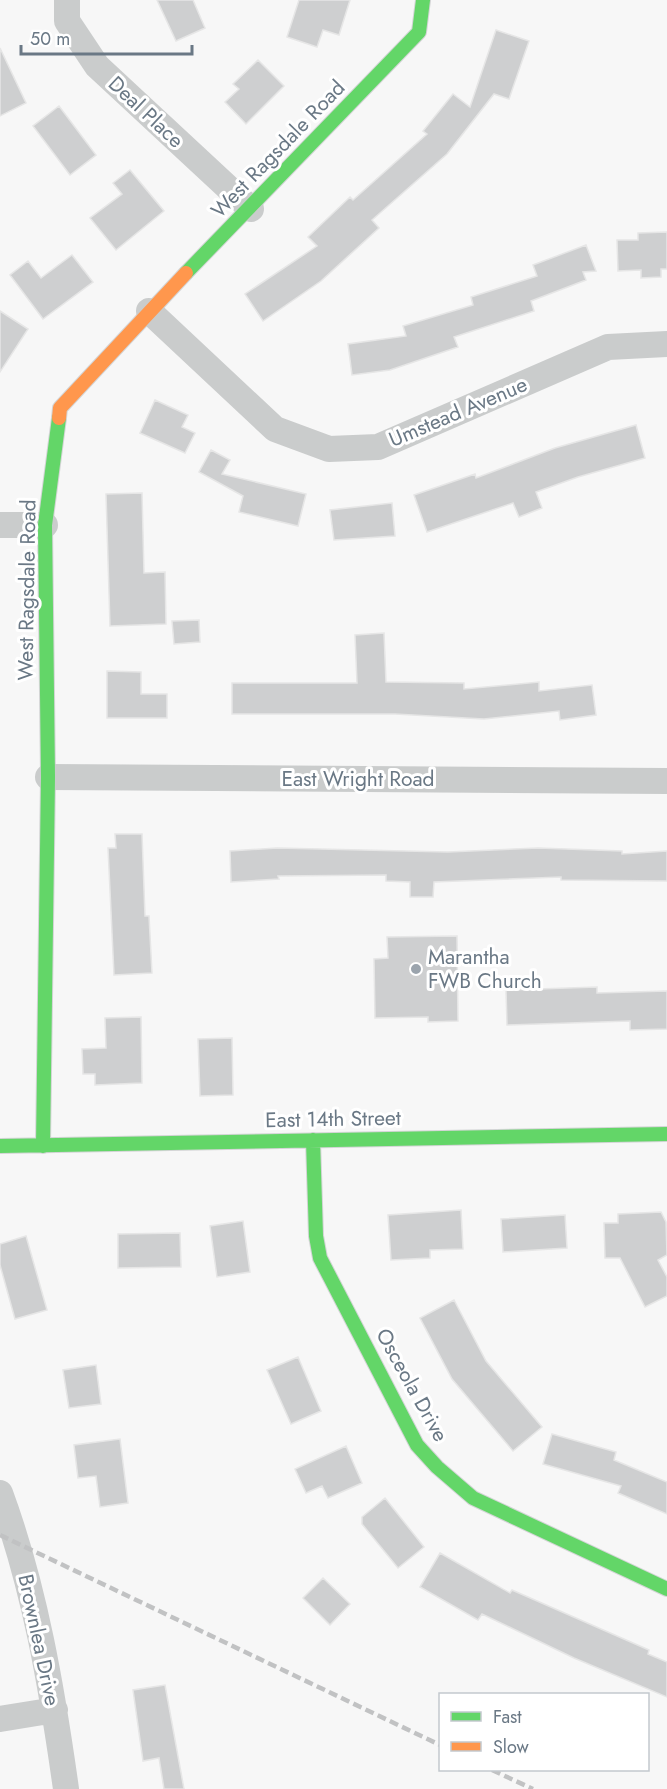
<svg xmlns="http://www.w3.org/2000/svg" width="667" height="1789" font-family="Jost,sans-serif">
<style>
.building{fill:#cecfd0;stroke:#e6e6e6;stroke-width:1.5}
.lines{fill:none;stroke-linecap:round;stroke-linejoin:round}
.fast-casing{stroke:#d4d5d6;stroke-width:16}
.slow-casing{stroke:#d4d5d6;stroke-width:16}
.street{stroke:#cacccc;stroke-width:26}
.fast{stroke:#63d668;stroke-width:14}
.slow{stroke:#ff974d;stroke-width:14}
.rail{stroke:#c1c2c3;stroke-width:4.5;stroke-dasharray:9 4.5;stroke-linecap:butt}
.poi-dot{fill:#9ba4ad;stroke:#fff;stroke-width:2}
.labels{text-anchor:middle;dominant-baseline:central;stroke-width:6;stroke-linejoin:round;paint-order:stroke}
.street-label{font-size:21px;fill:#6a7885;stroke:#fff}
.poi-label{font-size:21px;fill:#6a7885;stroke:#fff;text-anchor:start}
</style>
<rect width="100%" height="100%" fill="#f7f7f7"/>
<path class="building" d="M157,0H193L205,28L176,41Z
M299,0H350L339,35L323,30L317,47L287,37Z
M496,30L529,41L509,99L494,94L447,154L372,220L379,228L321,281L263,321L245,294L317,246L308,237L350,197L353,200L427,134L423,131L453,94L470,107Z
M0,48L26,103L0,116Z
M258,60L284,86L246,124L225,102L239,89L233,84Z
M59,106L96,155L70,175L33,126Z
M130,170L164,211L116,250L90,218L122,194L113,183Z
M667,232V269H661V277L641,278V270L618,271L617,240H638V233Z
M586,245L596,271L583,272L586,280L531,301L534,311L454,337L458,347L390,370L352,375L348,344L406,336L403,326L473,305L471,297L537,276L533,265Z
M72,255L93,282L43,319L10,275L28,261L41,278Z
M0,311L28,329L0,372Z
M155,400L188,415L182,427L195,433L185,453L140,433Z
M636,425L645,458L578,477L536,492L542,508L519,517L513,503L427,532L414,495L475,474L476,478L555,448Z
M211,450L230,460L222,474L306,494L298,526L239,512L243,496L199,472Z
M142,493L144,573L165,572L166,624L110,626L106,494Z
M392,503L395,536L334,540L330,510Z
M199,620L200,642L174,644L172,621Z
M384,633L386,682L464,683V689L539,682V691L592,685L596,715L560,720L559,711L484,719L395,714H232V683H357L355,635Z
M107,671L141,672V694H167V718H107Z
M115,834H142L145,916H149L152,973L114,975L108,848H116Z
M277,848L448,852L538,848L622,851V854L667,851V881L561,880V877L434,882L433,897H410V882L386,881V875L278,876L279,879L231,882L230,851Z
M457,936L458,1021L428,1022V1017L375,1018L374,959L388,958L387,937Z
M597,987V993L667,991V1029L630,1030V1021L507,1025L506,990Z
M141,1017L142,1083L95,1085V1074H83L82,1049L106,1048L105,1018Z
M232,1038L233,1095L200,1096L198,1039Z
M461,1210L463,1249L430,1250V1258L391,1260L388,1215Z
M661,1212L666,1222L667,1255L658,1260L667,1277V1296L645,1307L620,1258H605L604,1223H618V1214Z
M565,1215L567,1248L503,1252L501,1219Z
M243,1221L250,1272L217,1277L210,1226Z
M180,1233L181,1267L118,1268V1234Z
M26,1236L47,1310L15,1319L0,1265V1244Z
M454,1300L486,1361L542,1427L513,1451L452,1379L420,1318Z
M298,1357L321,1411L291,1424L267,1370Z
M96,1365L101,1404L69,1408L63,1370Z
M552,1434L616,1452L614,1460L667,1482V1514L618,1493L621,1486L543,1464Z
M120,1439L128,1503L100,1507L96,1476L78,1478L74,1445Z
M346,1446L362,1483L328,1498L322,1486L306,1493L295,1469Z
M385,1498L424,1547L398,1568L362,1524V1517Z
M440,1553L510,1593L512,1590L649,1650L648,1654L667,1662V1697L574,1658L482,1614L478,1620L420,1587Z
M323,1578L350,1604L330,1625L303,1598Z
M165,1685L184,1789H164L159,1758L143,1761L133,1690Z"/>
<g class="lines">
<g class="fast-casing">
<path id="fast" d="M186,273L419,32L423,0
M313,1140L316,1236L320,1258L417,1445L437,1467L473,1498L667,1589
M0,1146L667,1134
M43,1146L48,777L45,525L59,418"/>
</g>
<g class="slow-casing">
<path id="slow" d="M59,418L60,408L186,273"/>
</g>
<path class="street" d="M67,0V21L97,66L251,209
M149,311L275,429L329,449L378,447L608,347L667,344
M0,525H45
M48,777L667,781
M0,1493C35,1588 52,1689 66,1789
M0,1719L55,1710"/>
<use href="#fast" class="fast"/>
<use href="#slow" class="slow"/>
<path class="rail" d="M0,1535L440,1745
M492,1770L533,1789"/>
</g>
<circle class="poi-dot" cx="416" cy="969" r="6"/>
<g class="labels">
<g class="street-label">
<text transform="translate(146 112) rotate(43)">Deal Place</text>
<text transform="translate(278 149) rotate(-46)">West Ragsdale Road</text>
<text transform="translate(458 412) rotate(-23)">Umstead Avenue</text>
<text transform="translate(27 590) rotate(-89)">West Ragsdale Road</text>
<text x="358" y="779">East Wright Road</text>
<text transform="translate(333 1119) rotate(-1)">East 14th Street</text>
<text transform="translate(412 1385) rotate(61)">Osceola Drive</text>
<text transform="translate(39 1640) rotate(78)">Brownlea Drive</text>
</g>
<g class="poi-label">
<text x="428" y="957">Marantha<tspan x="428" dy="24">FWB Church</tspan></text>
</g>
</g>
<rect x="439" y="1693" width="210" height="78" fill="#ffffff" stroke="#c3c9ce" stroke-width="1.5"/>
<rect x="451" y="1712" width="30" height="9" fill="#63d668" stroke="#c3c9ce" stroke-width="1.5"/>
<text x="493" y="1723" font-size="18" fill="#6a7885">Fast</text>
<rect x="451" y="1742" width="30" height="9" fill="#ff974d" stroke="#c3c9ce" stroke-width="1.5"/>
<text x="493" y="1753" font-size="18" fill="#6a7885">Slow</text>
<path d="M21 45v9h171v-9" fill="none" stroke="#6a7885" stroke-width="3"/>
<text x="30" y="45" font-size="18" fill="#6a7885" stroke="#ffffff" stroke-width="4.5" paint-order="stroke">50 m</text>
</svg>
